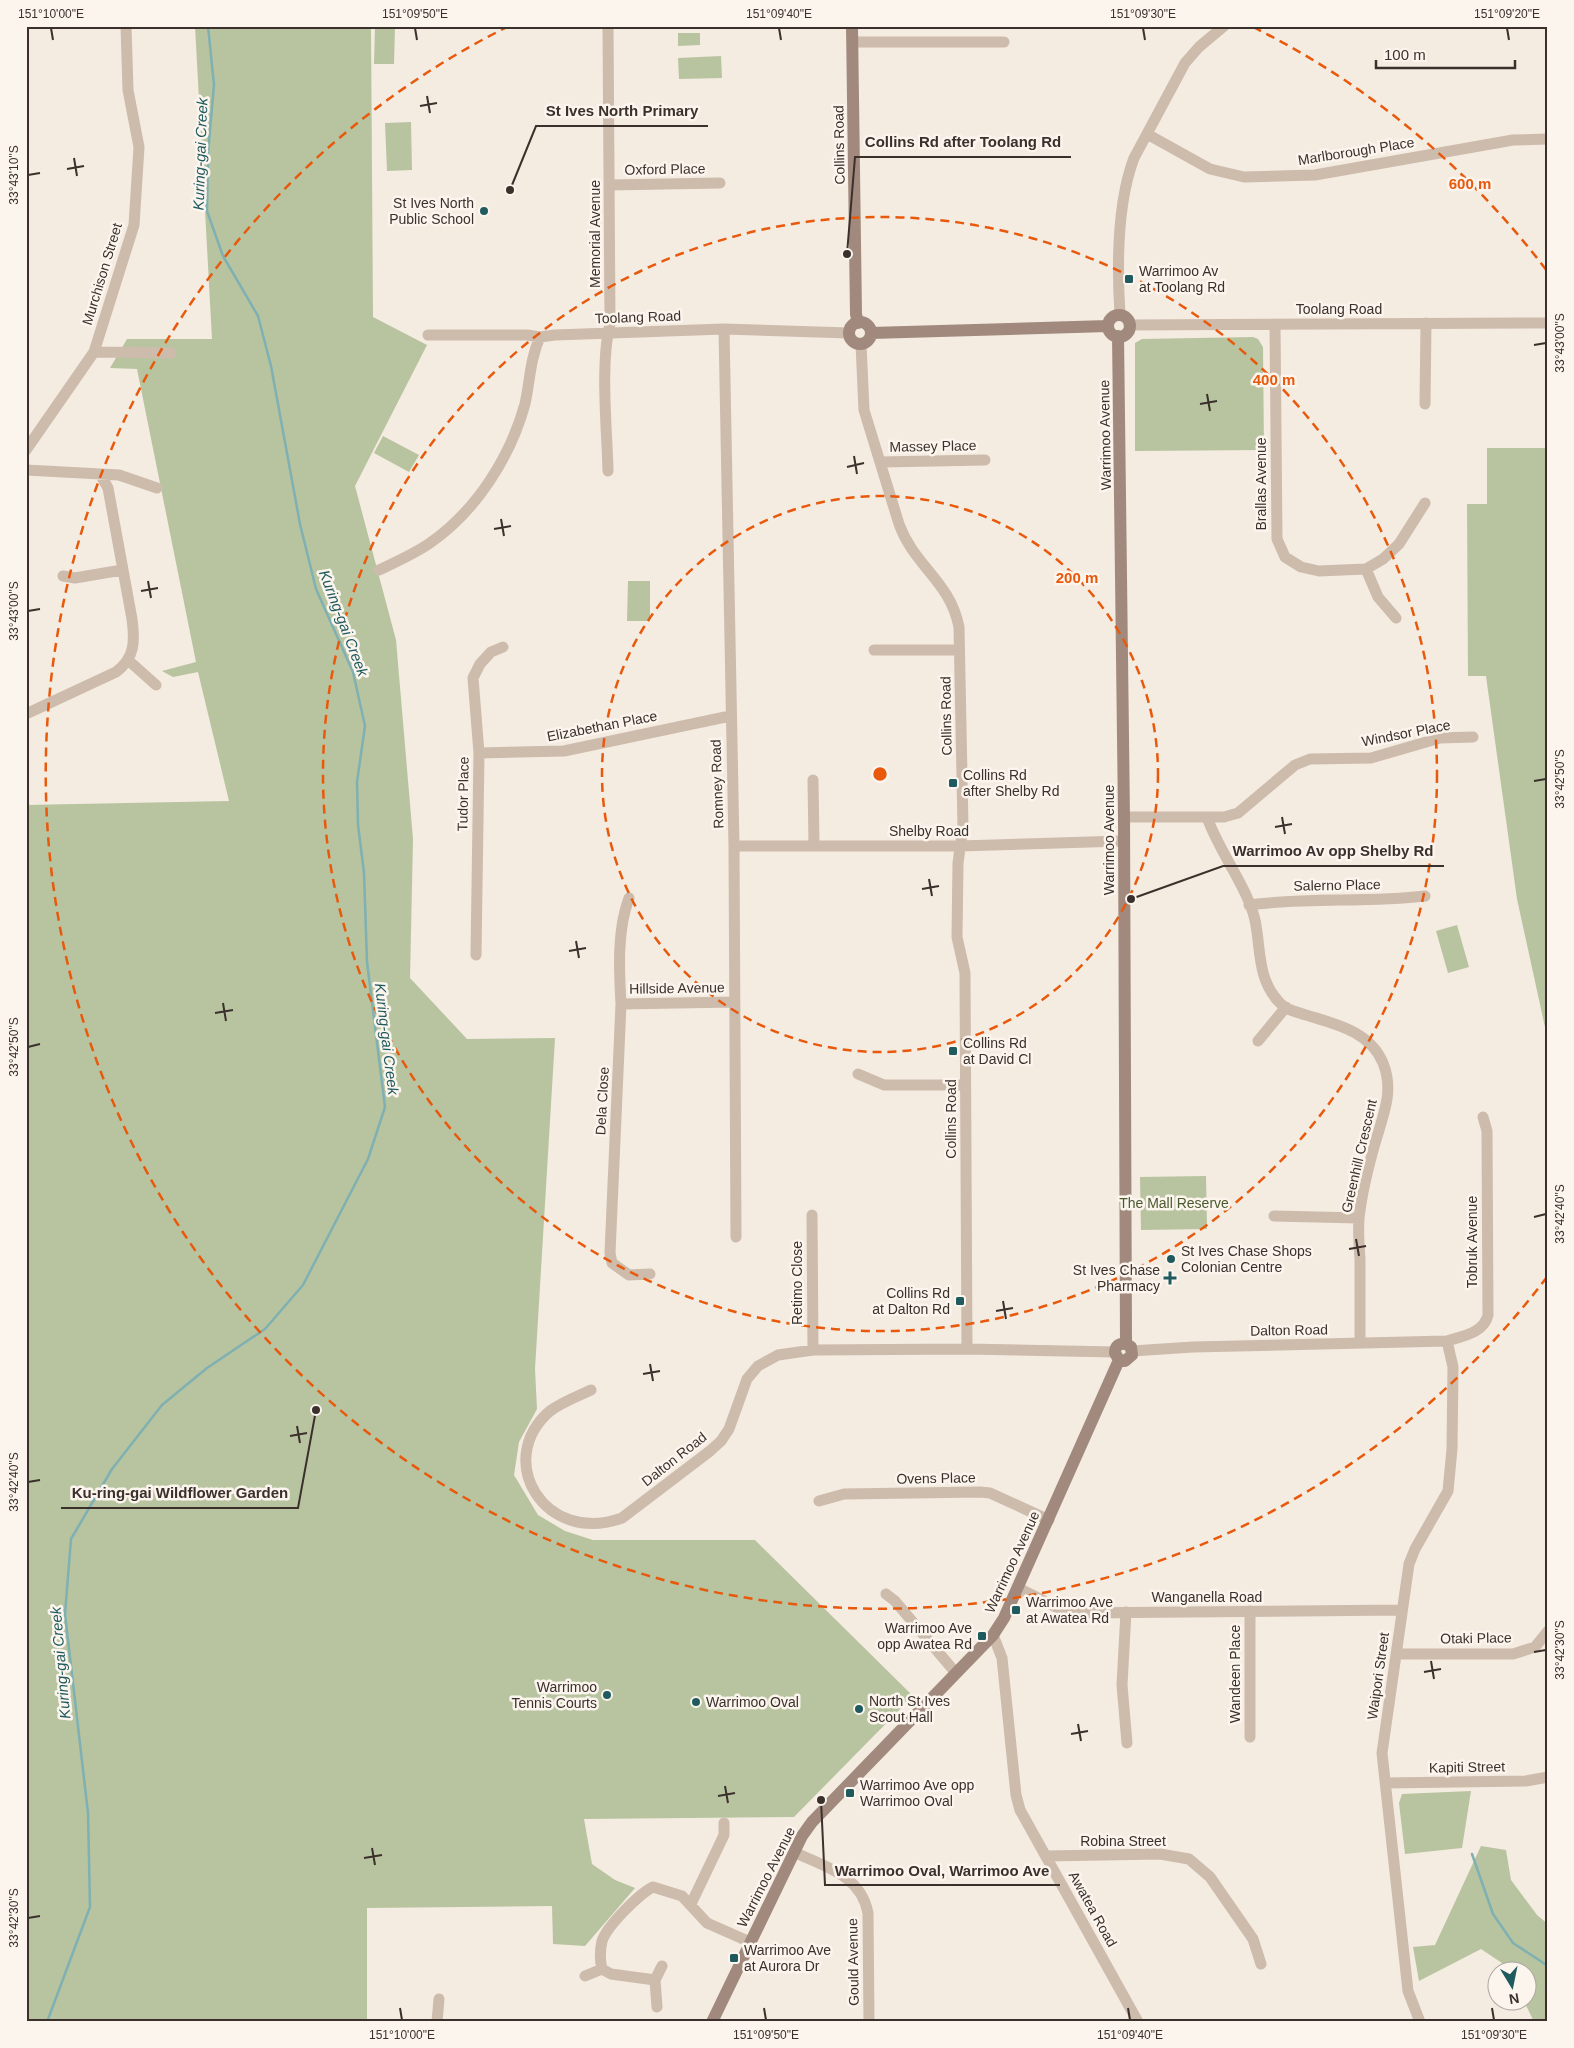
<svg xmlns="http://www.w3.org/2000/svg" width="1574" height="2048" font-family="Helvetica,sans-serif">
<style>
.green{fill:#b8c4a0}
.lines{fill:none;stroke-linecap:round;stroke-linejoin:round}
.stream{stroke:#7fb0b2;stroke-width:2.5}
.street{stroke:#cdbbac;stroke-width:11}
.secondary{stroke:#a18a7d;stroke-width:12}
.ticks{fill:none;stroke:#3b302b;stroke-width:2}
.ring{fill:none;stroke:#e8590c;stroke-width:2.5;stroke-dasharray:9 6}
.poi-dot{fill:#1f5a5e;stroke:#fbf5ee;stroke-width:2}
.labels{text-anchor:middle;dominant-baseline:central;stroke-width:5;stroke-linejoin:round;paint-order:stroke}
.street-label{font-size:14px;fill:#3b302b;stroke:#fbf5ee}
.poi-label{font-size:14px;fill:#3b302b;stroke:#fbf5ee;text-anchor:start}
.park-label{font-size:14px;fill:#4a5a2e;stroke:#fbf5ee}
.water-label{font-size:15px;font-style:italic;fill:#1f5a5e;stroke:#fbf5ee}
.centre{fill:#e8590c;stroke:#fbf5ee;stroke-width:2.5}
.ring-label{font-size:15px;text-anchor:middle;font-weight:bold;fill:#e8590c;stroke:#fbf5ee;stroke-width:5;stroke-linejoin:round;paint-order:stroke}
.leader{fill:none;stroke:#3b302b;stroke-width:2}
.callout-dot{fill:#3b302b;stroke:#fbf5ee;stroke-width:2}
.callout-label{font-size:15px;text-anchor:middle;font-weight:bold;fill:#3b302b;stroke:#fbf5ee;stroke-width:5;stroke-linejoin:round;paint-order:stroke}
.neatline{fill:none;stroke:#3b302b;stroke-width:2}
.ticks-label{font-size:12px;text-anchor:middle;fill:#3b302b}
</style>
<rect width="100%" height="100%" fill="#f4ebe1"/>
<path class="green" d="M195,26H371L373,317L427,345L355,486L396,640L413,839L410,978L467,1039L555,1038L535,1369L537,1409L519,1442L514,1475L538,1515L565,1531L593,1540H755L913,1696L794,1817L584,1819L592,1864L615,1880L635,1888L585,1946L553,1944L552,1906L367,1908V2022H26V805L229,801L198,672L173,677L162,671L196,662L137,369L110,368L127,339H212Z
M375,26H395L394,64H374Z
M678,33H700V45L678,46Z
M721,56L722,78L679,79L678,58Z
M411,122L412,170L387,171L385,123Z
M1253,337L1258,339L1263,347L1264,450L1135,451V343L1142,339Z
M383,436L419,455L409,472L374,453Z
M1487,448H1548V1041L1517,899L1486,676H1468L1467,504H1487Z
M628,581H650V621H627Z
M1457,925L1469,967L1448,973L1436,931Z
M1206,1176L1207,1229L1141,1230L1140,1177Z
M1471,1791L1462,1848L1405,1854L1399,1803L1402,1794Z
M1481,1846L1506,1850L1511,1880L1537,1915L1548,1924V2022H1534L1524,2001L1526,2000V1970H1506L1502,1963L1481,1949L1419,1981L1413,1947L1435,1945Z"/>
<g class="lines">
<path class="stream" d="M1472,1854L1493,1914L1513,1943L1548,1966
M47,2022L90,1907L88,1813L65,1614L71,1539L112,1469L162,1405L207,1368L265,1329L303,1285L368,1159L385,1107L367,962L364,873L358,825L357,782L365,726L353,672L316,589L300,524L271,366L258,316L223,256L207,211L208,153L214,85L208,26"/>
<path class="street" d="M608,26L610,324C600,364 607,428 608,471
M853,42H1004
M1147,134L1210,169L1244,177L1315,175L1513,140L1548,139
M610,185L720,183
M1120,315C1117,267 1117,203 1134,158L1185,63L1199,47L1224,26
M1275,324L1277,539L1285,557L1301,567L1319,571L1366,569L1383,559L1399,544L1425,503
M1129,325L1548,323
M724,329L734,846L736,1237
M428,335H527L540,337L555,335L724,329L849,333
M861,344L864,410L899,524C914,566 950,581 959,627L963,827L958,863L957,937L965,973L967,1349
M94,352L171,353
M1425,404L1426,323
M26,450L94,352L134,225L139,147L128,90L126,26
M881,462L985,460
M26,470L119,475L157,488
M1366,569L1378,597L1396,618
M379,570C396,562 414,554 430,543C476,511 510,458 525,404C530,381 530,359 540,337
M63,576L75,578L122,570
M874,650H959
M128,660L156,685
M26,714L116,672C135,658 135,641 132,619L108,488L100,474
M479,753L564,751L730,716
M813,780L814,845
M1124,817H1224L1238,813L1295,765L1310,759L1371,758L1440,738L1473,737
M1207,817C1218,850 1248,888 1255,920C1261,949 1257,979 1279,1002C1286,1010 1296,1012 1306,1015C1335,1024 1370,1031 1383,1063C1394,1090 1384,1113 1376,1140C1369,1164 1362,1192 1359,1218C1358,1231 1359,1246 1360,1259C1360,1287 1360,1315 1360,1343
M734,846H960L1123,841
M629,898C617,930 619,970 621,1004L610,1253L612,1263L629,1275L650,1274
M1249,905C1308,897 1366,903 1425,896
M476,955L479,753L473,678L480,664L491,652L503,647
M621,1004L733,1002
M1258,1041L1286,1007
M858,1074L884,1085H965
M812,1215L813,1350
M1274,1216L1359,1218
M1132,1351L1193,1347L1447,1341C1462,1336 1484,1333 1488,1315L1487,1131L1483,1117
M591,1390C578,1396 562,1402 550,1411C493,1460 545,1546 622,1518L710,1451L721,1441L729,1429L747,1379L758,1366L778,1355L813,1350L967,1349L1115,1352
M819,1501L844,1494L980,1492L990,1493L1049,1520
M1018,1588L1058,1608L1074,1613L1401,1610
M886,1594L895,1601L955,1672
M1250,1611V1737
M1126,1612L1122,1685L1127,1743
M993,1635L1002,1658L1016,1795L1020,1810L1138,2022
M1396,1654H1513L1535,1647L1548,1631
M1385,1783L1526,1781L1548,1777
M794,1852C825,1867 861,1875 868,1913L869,2022
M1046,1856L1160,1854L1189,1859L1210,1877L1253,1939L1261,1964
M691,1904L724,1835V1823
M585,1976L602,1969
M655,1980L611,1974L602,1969C600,1961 600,1950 602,1941C607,1926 639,1894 653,1887L682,1896L707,1923L750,1942
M657,2007L655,1980L662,1966
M437,2022L439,1999
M1420,2022L1408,1991L1382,1753L1409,1564L1415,1549L1448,1491L1452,1449L1453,1367L1447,1341"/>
<path class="secondary" d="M852,26L856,314L858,323
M1108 326a11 11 0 1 1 22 0a11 11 0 1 1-22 0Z
M849 333a11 11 0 1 1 22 0a11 11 0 1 1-22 0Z
M871,333L1108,326
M1118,336L1124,817L1126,1344
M1119,1360L1125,1361L1132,1355L1131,1347L1126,1344
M1119,1360L1115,1353C1115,1346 1119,1343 1126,1344
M712,2022L802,1836L812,1822L993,1635L1004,1618L1119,1360"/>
</g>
<path class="ticks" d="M51,28L53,40M415,28L417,40M779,28L781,40M1143,28L1145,40M1507,28L1509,40M427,96L430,113M420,106L437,103M74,158L77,176M67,169L84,166M28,175L40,173M1534,345L1546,343M1207,394L1210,411M1200,404L1217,401M854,456L857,474M847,467L864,463M501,519L504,536M494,529L511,526M148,581L151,598M141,591L158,588M28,611L40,609M1534,781L1546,779M1282,817L1285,834M1275,827L1292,824M929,879L932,896M922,889L939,886M576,941L579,958M569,951L586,948M223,1003L226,1021M215,1013L233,1010M28,1047L40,1044M1534,1217L1546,1214M1356,1239L1359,1256M1349,1249L1366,1246M1003,1301L1006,1319M996,1311L1013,1308M650,1364L653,1381M643,1374L660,1371M297,1426L300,1443M290,1436L307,1433M28,1482L40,1480M1534,1652L1546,1650M1431,1661L1434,1679M1424,1672L1441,1669M1078,1724L1081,1741M1071,1734L1088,1731M725,1786L728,1803M718,1796L735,1793M372,1848L375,1865M364,1858L382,1855M28,1918L40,1916M400,2008L402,2020M764,2008L766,2020M1128,2008L1130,2020M1492,2008L1494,2020"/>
<g class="ring">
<circle cx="880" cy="774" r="278"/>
<circle cx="880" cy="774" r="557"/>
<path d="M1547 1277A835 835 0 1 1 507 27M1253 27A835 835 0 0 1 1547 271"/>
</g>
<g class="poi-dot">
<circle cx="484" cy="211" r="5"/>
<rect x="1124" y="274" width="10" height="10" rx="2.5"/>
<rect x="948" y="778" width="10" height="10" rx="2.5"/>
<rect x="948" y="1046" width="10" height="10" rx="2.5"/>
<circle cx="1171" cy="1259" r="5"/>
<path d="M1167.5 1270.5h5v5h5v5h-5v5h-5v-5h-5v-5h5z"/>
<rect x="955" y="1296" width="10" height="10" rx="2.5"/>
<rect x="1011" y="1605" width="10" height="10" rx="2.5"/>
<rect x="977" y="1631" width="10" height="10" rx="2.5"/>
<circle cx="607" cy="1695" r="5"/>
<circle cx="696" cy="1702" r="5"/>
<circle cx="859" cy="1709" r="5"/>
<rect x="845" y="1788" width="10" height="10" rx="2.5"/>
<rect x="729" y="1953" width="10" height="10" rx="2.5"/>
</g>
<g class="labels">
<g class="street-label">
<text transform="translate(839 145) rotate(-91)">Collins Road</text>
<text transform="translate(1356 151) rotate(-9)">Marlborough Place</text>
<text transform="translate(665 169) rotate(-1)">Oxford Place</text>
<text transform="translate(595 234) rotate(-90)">Memorial Avenue</text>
<text transform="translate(102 274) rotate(-73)">Murchison Street</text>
<text x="1339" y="309">Toolang Road</text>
<text transform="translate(638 317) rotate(-2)">Toolang Road</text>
<text transform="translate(1105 435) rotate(-91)">Warrimoo Avenue</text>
<text transform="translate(933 446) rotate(-1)">Massey Place</text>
<text transform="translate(1261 484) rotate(-90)">Brallas Avenue</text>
<text transform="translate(946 716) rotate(-91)">Collins Road</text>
<text transform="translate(602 726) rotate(-11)">Elizabethan Place</text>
<text transform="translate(1406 733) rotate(-11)">Windsor Place</text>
<text transform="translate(717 784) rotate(-92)">Romney Road</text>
<text transform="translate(463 794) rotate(-89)">Tudor Place</text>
<text x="929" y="831">Shelby Road</text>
<text transform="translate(1109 840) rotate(-90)">Warrimoo Avenue</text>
<text transform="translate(1337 885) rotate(-1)">Salerno Place</text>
<text transform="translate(677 988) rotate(-1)">Hillside Avenue</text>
<text transform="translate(602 1101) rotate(-87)">Dela Close</text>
<text transform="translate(951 1119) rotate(-90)">Collins Road</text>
<text transform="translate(1359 1156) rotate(-77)">Greenhill Crescent</text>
<text transform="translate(1472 1242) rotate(-90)">Tobruk Avenue</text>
<text transform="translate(797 1283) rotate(-90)">Retimo Close</text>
<text transform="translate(1289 1330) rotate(-1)">Dalton Road</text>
<text transform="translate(674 1459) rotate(-38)">Dalton Road</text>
<text transform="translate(936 1478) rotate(-1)">Ovens Place</text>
<text transform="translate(1012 1562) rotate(-65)">Warrimoo Avenue</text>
<text x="1207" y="1597">Wanganella Road</text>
<text transform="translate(1476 1638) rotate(-1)">Otaki Place</text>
<text transform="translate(1235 1674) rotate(-90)">Wandeen Place</text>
<text transform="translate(1378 1676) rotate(-82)">Waipori Street</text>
<text transform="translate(1467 1767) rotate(-1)">Kapiti Street</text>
<text x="1123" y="1841">Robina Street</text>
<text transform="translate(766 1877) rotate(-63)">Warrimoo Avenue</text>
<text transform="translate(1093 1909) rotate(61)">Awatea Road</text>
<text transform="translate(853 1962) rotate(-91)">Gould Avenue</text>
</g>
<g class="poi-label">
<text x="474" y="203" text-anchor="end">St Ives North<tspan x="474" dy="16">Public School</tspan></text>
<text x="1139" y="271">Warrimoo Av<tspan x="1139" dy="16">at Toolang Rd</tspan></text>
<text x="963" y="775">Collins Rd<tspan x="963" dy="16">after Shelby Rd</tspan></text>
<text x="963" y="1043">Collins Rd<tspan x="963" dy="16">at David Cl</tspan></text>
<text x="1181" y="1251">St Ives Chase Shops<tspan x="1181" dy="16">Colonian Centre</tspan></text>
<text x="1160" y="1270" text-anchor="end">St Ives Chase<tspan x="1160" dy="16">Pharmacy</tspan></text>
<text x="950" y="1293" text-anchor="end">Collins Rd<tspan x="950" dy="16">at Dalton Rd</tspan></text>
<text x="1026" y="1602">Warrimoo Ave<tspan x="1026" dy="16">at Awatea Rd</tspan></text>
<text x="972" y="1628" text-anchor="end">Warrimoo Ave<tspan x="972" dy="16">opp Awatea Rd</tspan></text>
<text x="597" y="1687" text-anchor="end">Warrimoo<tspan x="597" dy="16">Tennis Courts</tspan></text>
<text x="869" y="1701">North St Ives<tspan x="869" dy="16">Scout Hall</tspan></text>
<text x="706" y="1702">Warrimoo Oval</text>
<text x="860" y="1785">Warrimoo Ave opp<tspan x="860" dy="16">Warrimoo Oval</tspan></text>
<text x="744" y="1950">Warrimoo Ave<tspan x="744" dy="16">at Aurora Dr</tspan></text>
</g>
<g class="park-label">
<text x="1174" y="1203">The Mall Reserve</text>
</g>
<g class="water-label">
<text transform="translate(200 154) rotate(-88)">Kuring-gai Creek</text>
<text transform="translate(344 623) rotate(69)">Kuring-gai Creek</text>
<text transform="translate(387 1039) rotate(83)">Kuring-gai Creek</text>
<text transform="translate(60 1663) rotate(-95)">Kuring-gai Creek</text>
</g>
</g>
<circle cx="880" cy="774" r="8" class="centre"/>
<g class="ring-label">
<text x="1470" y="189">600 m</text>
<text x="1274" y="385">400 m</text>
<text x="1077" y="583">200 m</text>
</g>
<path class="leader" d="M510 190L536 126H708M847 254L855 157H1071M1131 899L1223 866H1444M316 1410L298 1508H61M821 1800L825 1885H1060"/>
<g class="callout-dot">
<circle cx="510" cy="190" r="5"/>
<circle cx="847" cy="254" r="5"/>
<circle cx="1131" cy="899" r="5"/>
<circle cx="316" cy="1410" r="5"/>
<circle cx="821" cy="1800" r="5"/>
</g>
<g class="callout-label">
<text x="622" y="116">St Ives North Primary</text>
<text x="963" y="147">Collins Rd after Toolang Rd</text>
<text x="1333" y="856">Warrimoo Av opp Shelby Rd</text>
<text x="180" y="1498">Ku-ring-gai Wildflower Garden</text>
<text x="942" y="1876">Warrimoo Oval, Warrimoo Ave</text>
</g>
<rect width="1574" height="2048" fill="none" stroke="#fbf5ee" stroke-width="55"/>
<g transform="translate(1512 1986) rotate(170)"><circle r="24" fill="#fbf5ee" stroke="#aea6a0"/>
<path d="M0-4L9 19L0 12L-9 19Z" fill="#1f5a5e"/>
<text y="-8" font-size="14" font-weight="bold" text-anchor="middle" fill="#3b302b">N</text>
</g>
<path d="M1376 60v8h139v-8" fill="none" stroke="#3b302b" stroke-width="2.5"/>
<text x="1384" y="60" font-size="15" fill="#3b302b" stroke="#fbf5ee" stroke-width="4" paint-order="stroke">100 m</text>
<rect x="28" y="28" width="1518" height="1992" class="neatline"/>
<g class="ticks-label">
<text x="51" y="18">151°10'00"E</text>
<text x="415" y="18">151°09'50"E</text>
<text x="779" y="18">151°09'40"E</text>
<text x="1143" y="18">151°09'30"E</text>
<text x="1507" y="18">151°09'20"E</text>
<text transform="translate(14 175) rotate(-90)" y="4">33°43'10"S</text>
<text transform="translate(1560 343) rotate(-90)" y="4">33°43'00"S</text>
<text transform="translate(14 611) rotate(-90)" y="4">33°43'00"S</text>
<text transform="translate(1560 779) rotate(-90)" y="4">33°42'50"S</text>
<text transform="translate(14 1047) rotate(-90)" y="4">33°42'50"S</text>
<text transform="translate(1560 1214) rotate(-90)" y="4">33°42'40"S</text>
<text transform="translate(14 1482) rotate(-90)" y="4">33°42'40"S</text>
<text transform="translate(1560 1650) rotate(-90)" y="4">33°42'30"S</text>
<text transform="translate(14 1918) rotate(-90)" y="4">33°42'30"S</text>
<text x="402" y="2039">151°10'00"E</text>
<text x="766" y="2039">151°09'50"E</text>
<text x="1130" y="2039">151°09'40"E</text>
<text x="1494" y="2039">151°09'30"E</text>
</g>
</svg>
